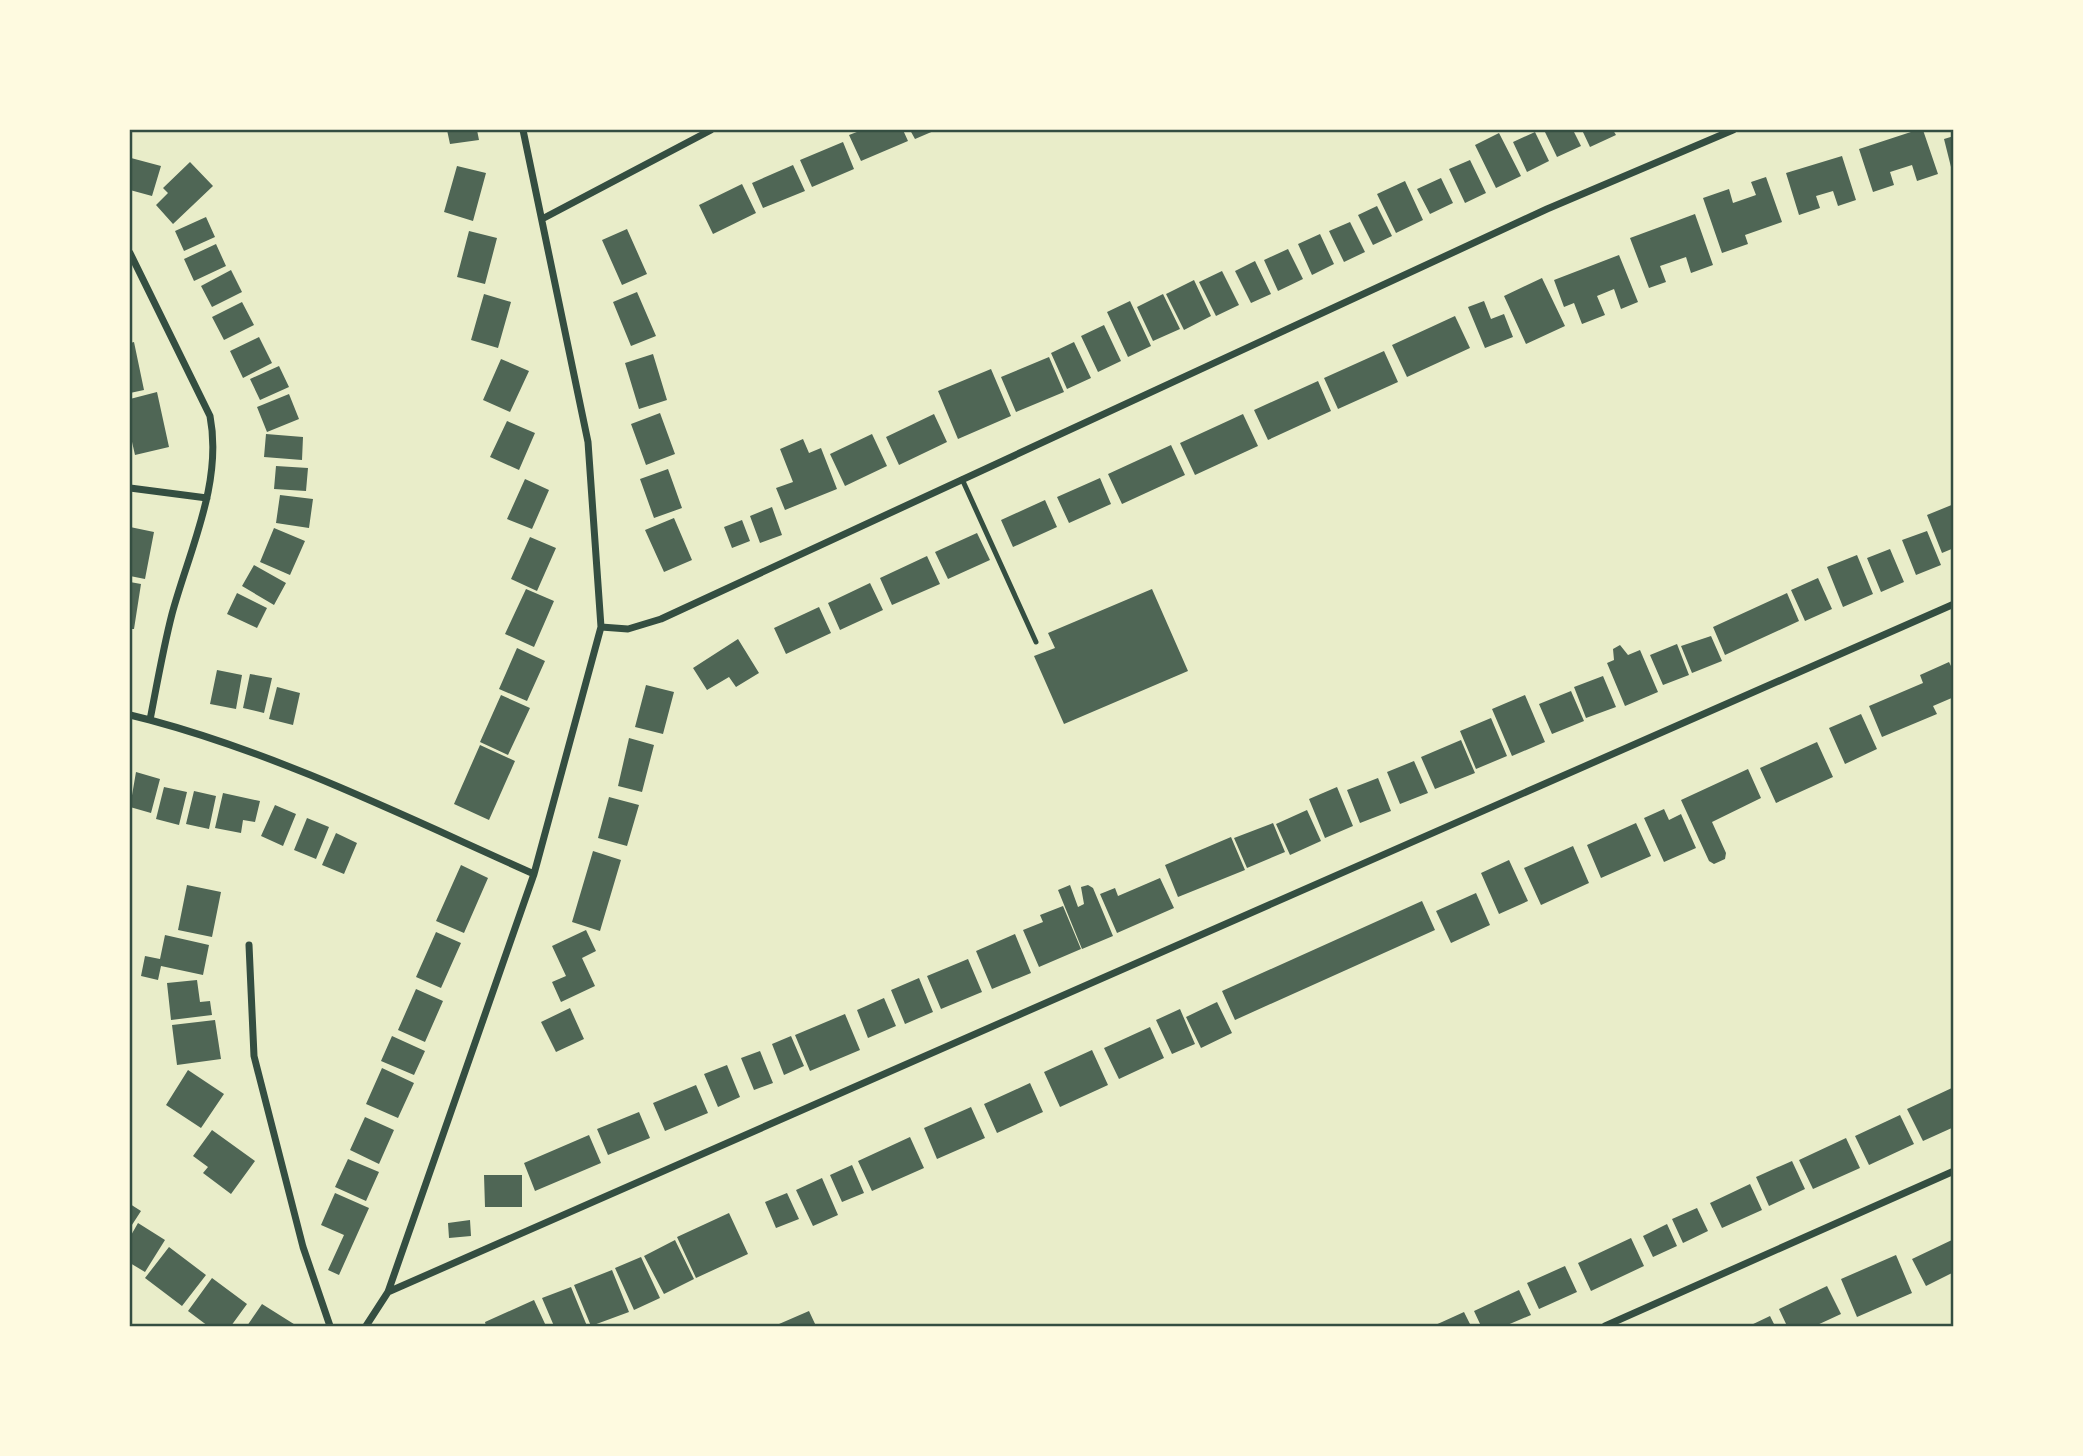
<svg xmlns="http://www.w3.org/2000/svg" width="2083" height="1456" font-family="'Alegreya Sans',sans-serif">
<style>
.building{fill:#4f6655}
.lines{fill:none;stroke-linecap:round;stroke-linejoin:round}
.service{stroke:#344e41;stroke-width:5}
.minor{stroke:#344e41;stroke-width:7}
.neatline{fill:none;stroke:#344e41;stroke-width:2.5}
</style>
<rect width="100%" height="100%" fill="#e9edc9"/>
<path class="building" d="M447,130H477L479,140L450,144Z
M862,130H903L908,141L861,161L849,135Z
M910,130H936L915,139Z
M1544,130H1573L1581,146L1557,157Z
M1582,130H1613L1616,135L1590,147Z
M1917,130H1923L1938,174L1917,181L1912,165L1890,172L1894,185L1873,192L1859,149Z
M1535,132L1549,161L1527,172L1513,142Z
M1499,133L1521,176L1496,188L1475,145Z
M1954,136V175H1953L1944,139Z
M843,142L854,169L812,187L800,160Z
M1842,156L1856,200L1838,206L1833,191L1816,196L1820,208L1799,215L1786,173Z
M131,158L161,166L152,196L130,190Z
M1470,160L1486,193L1465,203L1449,169Z
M190,162L213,186L173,224L156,205L168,193L163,188Z
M793,165L805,191L763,208L752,183Z
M457,166L486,173L473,221L444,212Z
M1766,177L1782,222L1745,235L1748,244L1722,253L1703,198L1729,189L1733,203L1756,195L1751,182Z
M1441,178L1453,203L1430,214L1417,189Z
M1405,181L1423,220L1396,233L1377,194Z
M742,184L756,213L713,234L699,205Z
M1377,206L1392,236L1373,245L1358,215Z
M1695,214L1713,265L1691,273L1686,257L1660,266L1666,282L1649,288L1630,238Z
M206,217L215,237L184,251L175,231Z
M1350,222L1365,252L1344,262L1329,231Z
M627,229L647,274L622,285L602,240Z
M469,231L497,238L485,284L457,277Z
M1320,234L1334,264L1312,275L1298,244Z
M216,244L226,266L194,281L184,259Z
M1288,249L1303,279L1278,291L1264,260Z
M1619,255L1638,302L1621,309L1614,289L1597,296L1605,315L1582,324L1574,303L1564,307L1554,280Z
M1255,261L1271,294L1251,303L1235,271Z
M231,270L242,292L212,307L201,286Z
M1222,271L1239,305L1216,316L1199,282Z
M1542,278L1565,326L1526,344L1504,296Z
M1194,280L1211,316L1184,330L1166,294Z
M637,292L656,336L631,346L613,302Z
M484,294L511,302L498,348L471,340Z
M1163,294L1180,329L1153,341L1137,307Z
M1130,301L1151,346L1128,357L1107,312Z
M1484,301L1491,319L1504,314L1513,337L1485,348L1468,307Z
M242,302L254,325L224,340L212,317Z
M1455,316L1470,348L1407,377L1392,345Z
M1104,325L1121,361L1098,372L1081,336Z
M259,337L272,363L243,378L230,351Z
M134,342L144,390L130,393V343Z
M1074,342L1091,378L1067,389L1051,353Z
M1384,351L1398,382L1338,409L1324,378Z
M653,354L667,400L639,409L625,363Z
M1049,357L1064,392L1016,412L1001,377Z
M501,359L529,371L510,412L483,400Z
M279,366L289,387L260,400L250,379Z
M991,369L1011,416L958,439L938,391Z
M1318,381L1331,411L1268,440L1254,410Z
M157,392L169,447L135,455L130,433V399Z
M289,394L299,419L267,432L257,407Z
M660,413L675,454L646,465L631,424Z
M934,414L947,442L899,465L886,437Z
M1243,414L1258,446L1195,475L1180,443Z
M507,421L535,433L519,470L490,457Z
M266,434L303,437L302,460L264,457Z
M872,434L887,466L845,486L830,454Z
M803,439L809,453L821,448L837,489L785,510L776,488L793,482L780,449Z
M1171,445L1185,475L1122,504L1108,474Z
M276,466L308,468L306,491L274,489Z
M668,469L682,508L654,518L640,479Z
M1100,478L1111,504L1069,523L1057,497Z
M525,479L549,490L532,529L507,519Z
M280,495L313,499L309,528L276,523Z
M1045,500L1057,527L1013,547L1001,520Z
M1954,504V548L1942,553L1927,515Z
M772,507L782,535L760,543L750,516Z
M674,518L692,560L664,572L645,530Z
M742,520L750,541L732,548L724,527Z
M130,527L154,532L145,579L130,576Z
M274,528L305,541L290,575L260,562Z
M1927,531L1941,565L1916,575L1902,540Z
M977,533L990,560L948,579L935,552Z
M530,537L556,548L537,591L511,579Z
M1890,549L1904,582L1881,592L1867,558Z
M1857,555L1873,594L1843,607L1827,567Z
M927,556L940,584L892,605L880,578Z
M254,565L286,583L274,605L242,586Z
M1818,578L1832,609L1805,621L1791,590Z
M130,582L141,584L134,629H130Z
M870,583L883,610L840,630L828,603Z
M526,589L554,601L534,647L505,634Z
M1152,589L1188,671L1064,724L1034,656L1055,648L1048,633Z
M237,593L267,608L257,628L227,614Z
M1787,593L1799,621L1725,655L1713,627Z
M819,607L831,633L786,654L774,628Z
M1711,636L1722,661L1692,673L1681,646Z
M738,639L759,673L736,687L729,677L707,690L693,668Z
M1677,644L1689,675L1663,685L1650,655Z
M1620,645L1628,655L1640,650L1658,692L1625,706L1607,663L1614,660L1613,649Z
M517,648L545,661L527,701L499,689Z
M1949,662L1954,672V697L1933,706L1937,714L1882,737L1869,706L1923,683L1920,675Z
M217,670L242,675L236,709L210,704Z
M250,674L272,678L264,713L243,708Z
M1603,676L1616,707L1586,718L1574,687Z
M646,685L674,692L663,734L635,727Z
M277,687L300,693L293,725L269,719Z
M1571,691L1584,721L1552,734L1539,704Z
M501,695L530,708L508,755L480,742Z
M1525,695L1545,742L1512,756L1492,709Z
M1861,714L1877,749L1845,764L1829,728Z
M1491,718L1507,756L1476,769L1460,731Z
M629,738L654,745L642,792L618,786Z
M1461,740L1475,773L1435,789L1421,757Z
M1817,742L1833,777L1776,803L1760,768Z
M480,745L515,761L489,820L454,804Z
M1414,761L1428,793L1400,804L1387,772Z
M1748,769L1761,798L1712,822L1726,853L1725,859L1714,864L1709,861L1681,800Z
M136,772L160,779L151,813L130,807Z
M1378,778L1391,811L1360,823L1347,790Z
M164,787L187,792L179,825L156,819Z
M1337,787L1353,826L1325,838L1309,799Z
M194,791L216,796L209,829L186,824Z
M223,793L260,801L255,822L243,820L241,833L215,828Z
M609,797L639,805L627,846L598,838Z
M275,805L296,814L283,846L261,836Z
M1664,809L1669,820L1681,814L1696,848L1664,862L1644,818Z
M1307,810L1321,841L1290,855L1276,824Z
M307,818L329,827L316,859L294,850Z
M1273,823L1285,852L1247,868L1234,838Z
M1636,823L1651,856L1601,878L1587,845Z
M336,833L357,843L344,874L322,865Z
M1231,837L1245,870L1178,897L1165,865Z
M1573,846L1589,883L1541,905L1524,868Z
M593,851L621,860L600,931L572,922Z
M1509,860L1528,901L1499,914L1481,873Z
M461,865L488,878L464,933L436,921Z
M1160,878L1174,908L1117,933L1100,894L1115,888L1118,896Z
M187,885L221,892L212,937L178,930Z
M1070,885L1078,907L1084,904L1081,887L1088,885L1093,888L1113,936L1082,949L1058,890Z
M1476,893L1490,925L1451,943L1436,911Z
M1422,901L1435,930L1235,1020L1222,991Z
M1063,906L1081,949L1039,967L1023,930L1043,922L1040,915Z
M586,930L596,951L582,958L595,986L561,1002L552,982L566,976L552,946Z
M436,932L461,943L441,988L416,977Z
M1015,934L1031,973L992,989L976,951Z
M165,935L209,945L203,975L161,966L158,980L141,976L145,956L160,959Z
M968,959L982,992L941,1009L927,976Z
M919,978L933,1012L905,1024L891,990Z
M197,980L200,1002L210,1001L212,1015L171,1020L167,983Z
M416,989L443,1001L425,1042L398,1030Z
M884,998L896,1026L868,1038L857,1010Z
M1217,1002L1232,1033L1201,1048L1186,1017Z
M570,1008L584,1039L556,1052L541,1022Z
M1180,1009L1195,1044L1172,1054L1156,1020Z
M845,1014L860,1050L810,1071L795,1035Z
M215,1020L221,1059L177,1065L172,1025Z
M1150,1027L1164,1058L1119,1079L1104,1048Z
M392,1036L425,1051L414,1075L381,1061Z
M791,1036L804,1066L784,1075L772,1044Z
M1092,1050L1108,1085L1060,1107L1044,1072Z
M760,1051L773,1083L754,1090L741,1058Z
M727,1065L740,1097L718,1107L704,1074Z
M382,1068L414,1083L398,1118L366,1104Z
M188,1070L224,1094L201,1128L166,1105Z
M1030,1083L1043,1112L997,1133L984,1104Z
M696,1085L708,1113L665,1131L653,1103Z
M1954,1087V1127L1923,1141L1907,1109Z
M971,1107L985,1138L937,1159L924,1128Z
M639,1112L650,1138L608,1155L597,1129Z
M1900,1115L1914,1144L1869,1165L1855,1136Z
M365,1117L394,1130L379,1164L350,1150Z
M212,1130L255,1161L231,1194L203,1173L208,1167L193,1156Z
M589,1135L601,1163L535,1191L524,1163Z
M910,1137L924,1168L872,1191L858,1161Z
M1846,1138L1860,1168L1813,1189L1799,1160Z
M348,1159L379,1172L366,1201L335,1187Z
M1792,1161L1805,1189L1769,1206L1756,1177Z
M852,1165L864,1193L842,1202L830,1175Z
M484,1175H522V1207H485Z
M822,1178L838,1215L813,1226L796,1190Z
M1750,1184L1762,1210L1722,1228L1710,1203Z
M335,1193L369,1208L339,1275L328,1270L344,1235L321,1225Z
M787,1193L799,1219L776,1228L765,1202Z
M130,1204L141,1211L130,1228Z
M1697,1208L1708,1231L1683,1243L1672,1219Z
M729,1213L748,1254L696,1278L677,1237Z
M470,1220L471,1236L449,1238L448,1223Z
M138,1223L165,1240L145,1272L130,1263V1237Z
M1667,1224L1677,1246L1653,1257L1643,1236Z
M1631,1238L1644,1266L1591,1291L1578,1263Z
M1954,1239V1272L1926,1286L1912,1259Z
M675,1240L694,1279L664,1294L644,1256Z
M169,1247L206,1275L182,1306L145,1278Z
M1896,1255L1912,1293L1857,1317L1841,1279Z
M641,1257L660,1298L634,1310L615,1268Z
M1565,1266L1577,1292L1539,1309L1527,1283Z
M612,1270L629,1312L591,1326L574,1285Z
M212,1278L247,1304L231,1326H208L188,1311Z
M1827,1286L1841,1314L1815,1326H1787L1779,1309Z
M571,1287L587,1326H554L542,1298Z
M1519,1290L1531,1315L1505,1326H1481L1474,1311Z
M534,1300L546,1326H486L485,1322Z
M262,1304L297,1326H247Z
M809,1311L816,1326H780L779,1324Z
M1464,1312L1471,1326H1433L1442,1322Z
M1770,1316L1775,1326H1749Z"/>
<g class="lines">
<path class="service" d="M962,479L1036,642"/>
<path class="minor" d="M542,219L711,130
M130,253L210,416C223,483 189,551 172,614C163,649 157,684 150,720C284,756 408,818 534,874
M130,488L207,498
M601,627L628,629L661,619L1547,209L1733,130
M130,715L150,720
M249,945L254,1056L303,1247L330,1326
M388,1292L1954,604
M366,1326L388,1292L534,874L601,627L588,442L523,130
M1605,1326L1954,1171"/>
</g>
<rect width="2083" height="1456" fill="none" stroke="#fefae0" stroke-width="262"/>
<rect x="131" y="131" width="1821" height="1194" class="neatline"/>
</svg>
